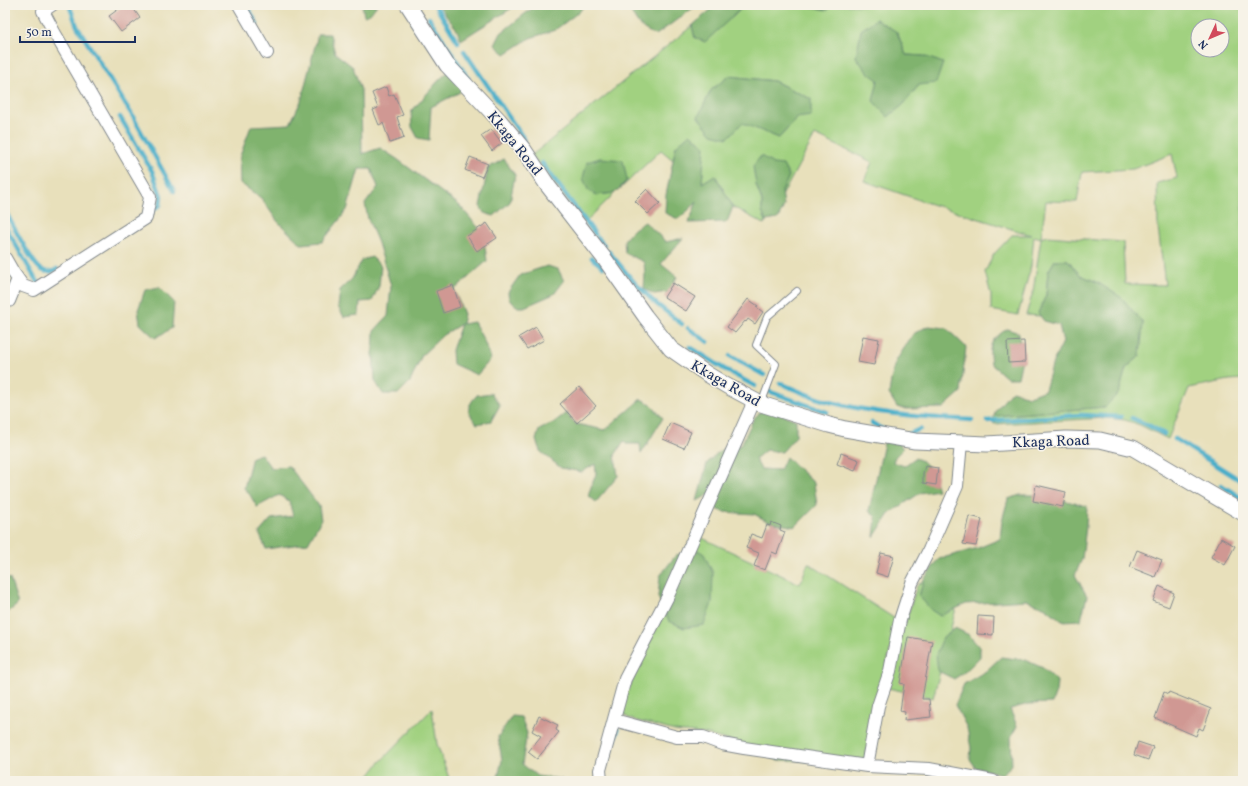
<svg xmlns="http://www.w3.org/2000/svg" width="1248" height="786" font-family="Vollkorn,serif">
<style>
.green{fill:#a1d180;stroke:#5e806f;fill-rule:evenodd}
.forest{fill:#80b36e;stroke:#4e7166}
.lines{fill:none;stroke-linecap:round;stroke-linejoin:round}
.stream{stroke:#4aaec9;stroke-width:4.5}
.building{fill:#d09893}
.service-casing{stroke:#82888c;stroke-width:8}
.minor-casing{stroke:#82888c;stroke-width:14}
.tertiary-casing{stroke:#82888c;stroke-width:17}
.service{stroke:#fff;stroke-width:6}
.minor{stroke:#fff;stroke-width:12}
.tertiary{stroke:#fff;stroke-width:15}
.labels{text-anchor:middle;stroke-width:3;stroke-linejoin:round;paint-order:stroke}
.street-label{font-size:15px;fill:#1b2f5e;stroke:#f7f3e8}
</style>
<rect width="100%" height="100%" fill="#f7f3e8"/>
<filter id="ink" filterUnits="userSpaceOnUse"><feTurbulence type="fractalNoise" baseFrequency=".025" numOctaves="2"/><feDisplacementMap in="SourceGraphic" scale="8" xChannelSelector="R" yChannelSelector="G"/><feConvolveMatrix kernelMatrix="1 2 1 2 8 2 1 2 1" color-interpolation-filters="sRGB"/></filter>
<filter id="wash" filterUnits="userSpaceOnUse"><feTurbulence type="fractalNoise" baseFrequency=".012" numOctaves="4" result="noise"/><feDisplacementMap in="SourceGraphic" scale="16" xChannelSelector="R" yChannelSelector="G"/><feGaussianBlur stdDeviation="0.9" result="paint"/><feColorMatrix in="noise" values="0 0 0 0 0 0 0 0 0 0 0 0 0 0 0 0 0 1.4 0 .05"/><feComposite in="paint" operator="in"/></filter>
<g filter="url(#wash)">
<rect width="100%" height="100%" fill="#e8e0bb"/>
<path class="green" d="M 745,5 L 810,5 L 812,7 L 828,10 L 830,5 L 1243,5 L 1243,379 L 1229,380 L 1189,388 L 1168,439 L 1140,425 L 1125,420 L 1107,418 L 994,424 L 994,416 L 1105,407 L 1119,392 L 1126,368 L 1140,356 L 1097,282 L 1080,275 L 1068,260 L 1055,260 L 1048,272 L 1046,295 L 1038,313 L 1041,316 L 1026,315 L 1033,292 L 1041,238 L 1034,236 L 1031,266 L 1018,315 L 991,310 L 991,295 L 985,272 L 994,254 L 1012,235 L 1031,235 L 928,203 L 864,181 L 872,162 L 815,135 L 782,196 L 782,191 L 789,176 L 761,156 L 756,185 L 762,201 L 762,212 L 766,221 L 764,224 L 733,207 L 715,175 L 702,183 L 703,172 L 676,146 L 673,160 L 661,150 L 620,189 L 627,180 L 595,195 L 615,193 L 584,223 L 532,155 L 692,26 L 695,38 L 732,18 ZM 1198,26 L 1222,26 L 1222,50 L 1198,50 ZM 897,32 L 906,55 L 924,56 L 919,85 L 903,105 L 874,101 L 878,80 ZM 729,76 L 774,81 L 811,99 L 797,118 L 779,138 L 742,122 ZM 1172,154 L 1177,178 L 1157,183 L 1158,227 L 1165,285 L 1125,284 L 1123,242 L 1047,236 L 1041,238 L 1046,201 L 1077,202 L 1082,172 L 1133,169 Z
M 700,537 L 800,584 L 808,563 L 897,620 L 864,763 L 777,760 L 742,744 L 704,734 L 675,731 L 630,719 L 623,714 L 622,706 L 639,664 Z
M 924,579 L 919,596 L 940,616 L 956,608 L 950,632 L 943,638 L 938,671 L 940,672 L 933,698 L 888,688 L 899,642 L 917,586 Z
M 432,709 L 437,744 L 450,781 L 365,781 L 380,762 Z"/>
<path class="forest" d="M 362,5 L 377,5 L 370,14 L 364,16 Z
M 439,5 L 514,5 L 512,8 L 461,40 L 456,28 L 447,17 Z
M 536,5 L 584,5 L 580,11 L 555,30 L 530,38 L 505,54 L 495,45 L 501,33 Z
M 627,5 L 695,5 L 693,8 L 656,35 C 648,32 639,27 635,19 C 632,15 631,9 627,5 Z
M 716,5 L 745,5 L 705,42 L 695,38 L 692,26 Z
M 810,5 L 830,5 L 828,10 L 812,7 Z
M 876,19 L 897,32 L 906,55 L 924,56 L 943,63 L 936,83 L 919,85 L 903,105 L 888,117 L 873,101 L 878,80 L 867,72 L 856,57 L 861,30 Z
M 318,34 L 330,34 L 335,53 L 353,67 L 361,90 L 362,154 L 380,148 L 397,159 L 459,205 L 483,233 L 487,261 L 454,290 L 464,314 L 462,324 L 474,322 L 484,341 L 491,359 L 477,375 L 453,364 L 452,350 L 461,324 L 443,335 L 422,355 L 410,382 L 398,394 L 383,394 L 375,381 L 373,353 L 374,331 L 388,316 L 391,286 L 378,243 L 368,219 L 365,204 L 378,187 L 371,169 L 359,169 L 347,210 L 322,242 L 301,244 L 278,222 L 261,198 L 240,183 L 239,159 L 251,126 L 290,124 L 301,101 Z
M 456,65 L 466,78 L 460,92 L 431,107 L 429,140 L 418,138 L 412,127 L 411,112 L 439,80 Z
M 729,76 L 774,81 L 811,99 L 811,116 L 797,118 L 779,138 L 742,123 L 728,138 L 712,134 L 698,117 L 711,90 Z
M 690,134 L 705,146 L 702,183 L 715,175 L 733,207 L 727,222 L 689,223 L 697,201 L 692,207 L 678,219 L 665,213 L 666,195 L 676,146 Z
M 761,156 L 773,164 L 783,165 L 789,176 L 782,191 L 784,206 L 778,219 L 766,221 L 762,212 L 762,201 L 756,185 L 753,166 Z
M 600,158 L 623,160 L 627,180 L 615,193 L 595,195 L 588,190 L 583,178 L 587,162 Z
M 504,159 L 515,175 L 510,202 L 494,216 L 484,213 L 480,206 L 488,168 Z
M 645,222 L 666,242 L 683,238 L 661,264 L 677,277 L 668,292 L 654,294 L 644,289 L 645,274 L 644,262 L 625,253 L 624,240 L 634,229 Z
M 372,257 L 381,266 L 379,286 L 372,301 L 360,302 L 359,315 L 344,317 L 338,307 L 340,290 L 352,279 L 362,260 Z
M 1055,260 L 1068,260 L 1080,275 L 1097,282 L 1122,298 L 1143,323 L 1140,356 L 1126,368 L 1119,393 L 1105,407 L 994,416 L 996,410 L 1012,391 L 1029,396 L 1045,390 L 1053,362 L 1063,342 L 1059,325 L 1044,321 L 1038,313 L 1046,295 L 1048,272 Z
M 547,266 L 558,269 L 564,281 L 554,294 L 524,307 L 518,307 L 509,300 L 508,292 L 520,275 Z
M 159,287 L 174,302 L 172,328 L 155,338 L 140,324 L 138,310 L 145,290 Z
M 928,326 L 946,328 L 966,347 L 961,392 L 943,408 L 905,409 L 897,407 L 889,394 L 891,380 L 896,361 L 913,334 Z
M 1007,329 L 1019,333 L 1022,359 L 1018,378 L 1007,378 L 991,364 C 988,344 991,340 1007,329 Z
M 491,393 L 500,405 L 491,421 L 477,424 C 467,411 465,409 477,395 Z
M 641,399 L 650,404 L 663,418 L 641,454 L 640,444 L 626,444 L 624,441 L 615,455 L 618,476 L 596,502 L 588,495 L 596,474 L 595,464 L 582,472 L 561,468 L 540,451 L 536,440 L 539,430 L 553,423 L 566,413 L 576,424 L 605,430 Z
M 765,408 L 796,420 L 796,436 L 782,452 L 766,450 L 755,459 L 761,469 L 780,470 L 786,457 L 814,483 L 817,505 L 795,527 L 769,522 L 754,514 L 723,512 L 716,509 L 710,494 L 697,501 L 707,463 L 721,450 L 741,445 L 754,418 Z
M 885,439 L 899,443 L 903,449 L 895,457 L 893,462 L 904,466 L 915,458 C 931,463 933,475 938,490 L 920,493 L 889,514 L 874,537 L 876,517 L 869,511 Z
M 261,454 L 271,468 L 289,466 L 319,506 L 321,520 L 308,543 L 266,549 L 259,533 L 271,519 L 293,516 L 289,501 L 279,495 L 257,507 L 250,495 L 244,488 L 252,457 Z
M 1020,495 L 1041,495 L 1087,506 L 1086,526 L 1082,559 L 1075,575 L 1087,596 L 1081,620 L 1062,621 L 1046,608 L 1026,600 L 966,604 L 940,616 L 931,610 L 919,596 L 924,579 L 939,559 L 978,548 L 1000,539 L 1002,521 L 1008,499 Z
M 698,550 L 704,554 L 713,573 L 712,603 L 704,625 L 684,628 L 669,621 L 658,597 L 660,576 L 676,555 Z
M 5,577 L 10,579 L 18,604 L 5,615 Z
M 955,628 L 969,635 L 980,648 L 980,657 L 966,671 L 954,679 L 938,671 L 936,654 L 943,638 Z
M 1001,657 L 1025,660 L 1043,668 L 1057,681 L 1056,692 L 1052,703 L 1029,704 L 1010,709 L 1017,726 L 1011,737 L 1012,765 L 1002,774 L 976,768 L 970,759 L 971,748 L 967,728 L 955,705 L 964,684 L 986,671 Z
M 512,716 L 521,717 L 527,733 L 522,764 L 537,776 L 562,779 L 562,781 L 497,781 L 502,760 L 498,737 Z"/>
<g class="lines">
<path class="stream" d="M 69,5 L 77,26 L 132,115 L 174,191
M 247,5 L 257,24
M 435,5 L 458,42
M 429,18 L 468,78
M 464,51 L 524,139
M 120,117 L 152,171 L 161,196 L 160,205 L 149,213
M 542,163 L 595,234
M 5,211 C 12,223 32,265 42,270 C 47,273 53,272 57,269
M 5,226 L 36,280 L 41,284
M 598,238 L 604,245
M 609,252 L 634,282 L 654,302 L 682,324
M 592,258 L 603,267
M 688,328 L 708,342
M 690,347 L 729,372 L 755,386
M 730,356 L 764,375
M 780,383 C 794,389 809,396 823,400 C 872,414 922,417 972,420
M 768,391 L 827,412
M 1132,418 L 1150,426 L 1164,434
M 987,421 L 1082,415 L 1121,417
M 872,423 L 884,430
M 907,435 L 920,429
M 1175,439 L 1243,482
M 1221,485 L 1243,499
M 614,741 L 618,730"/>
</g>
<g id="blocks">
<path class="building" d="M 124,5 L 131,5 L 140,18 L 121,32 L 109,16 Z
M 386,87 L 389,96 L 394,94 L 403,115 L 397,117 L 404,138 L 390,143 L 383,123 L 379,125 L 373,110 L 378,108 L 372,93 Z
M 491,129 L 502,143 L 492,151 L 481,136 Z
M 470,157 L 488,164 L 482,177 L 465,170 Z
M 647,189 L 660,203 L 648,214 L 635,201 Z
M 487,223 L 497,238 L 477,251 L 467,236 Z
M 673,283 L 695,297 L 686,311 L 664,297 Z
M 453,285 L 460,307 L 443,313 L 436,291 Z
M 748,299 L 758,306 L 756,307 L 763,312 L 755,324 L 748,319 L 746,322 L 745,321 L 735,333 L 727,327 Z
M 536,327 L 544,340 L 527,349 L 519,337 Z
M 863,336 L 879,339 L 874,365 L 858,362 Z
M 1024,341 L 1025,362 L 1008,363 L 1007,342 Z
M 579,387 L 596,406 L 577,423 L 560,404 Z
M 670,423 L 691,432 L 684,448 L 663,439 Z
M 841,453 L 859,460 L 855,471 L 837,464 Z
M 925,466 L 938,468 L 936,485 L 923,483 L 923,473 Z
M 1036,485 L 1066,492 L 1063,507 L 1033,501 Z
M 969,516 L 982,519 L 976,546 L 963,544 Z
M 771,522 L 781,526 L 780,530 L 785,532 L 777,554 L 772,552 L 765,570 L 754,566 L 759,553 L 746,548 L 751,534 L 762,538 L 767,525 L 770,526 Z
M 1221,538 L 1235,546 L 1225,565 L 1211,557 Z
M 1137,550 L 1162,560 L 1155,577 L 1130,567 Z
M 881,553 L 894,556 L 888,577 L 876,573 Z
M 1159,586 L 1174,593 L 1169,607 L 1153,601 Z
M 978,616 L 994,617 L 993,635 L 977,634 Z
M 908,637 L 932,641 L 922,699 L 929,699 L 931,717 L 904,720 L 905,712 L 900,711 L 904,684 L 900,683 Z
M 1164,692 L 1168,694 L 1169,692 L 1211,709 L 1203,730 L 1199,728 L 1196,736 L 1155,718 Z
M 539,716 L 558,725 L 556,730 L 559,732 L 537,759 L 528,752 L 541,736 L 532,731 Z
M 1138,742 L 1153,747 L 1148,760 L 1134,755 Z"/>
</g>
</g>
<g filter="url(#ink)">
<use href="#blocks" fill-opacity="0" stroke="#82888c" stroke-width="1"/>
<g class="lines">
<g class="service-casing">
<path id="service" d="M 761,404 L 776,364 L 756,345 L 767,317 L 797,291"/>
</g>
<g class="minor-casing">
<path id="minor" d="M 239,5 L 267,53
M 5,258 L 13,272 L 23,286 L 34,290 L 146,218 L 150,197 L 54,32 L 43,11 L 52,5
M 5,302 L 9,301 L 18,279
M 614,720 L 677,737 L 703,737 L 722,744 L 744,748 L 867,766 L 929,769 L 993,781
M 867,766 L 878,706 L 890,671 L 900,620 L 912,583 L 929,550 L 957,486 L 961,443
M 601,781 L 600,770 L 625,679 L 667,598 L 751,408 L 752,399"/>
</g>
<g class="tertiary-casing">
<path id="tertiary" d="M 408,5 L 447,65 L 499,120 L 524,150 L 548,186 L 604,258 L 645,316 L 671,349 L 707,374 L 727,386 L 761,404 L 829,425 L 845,429 L 915,441 L 987,444 L 1066,439 L 1100,440 L 1133,448 L 1243,513"/>
</g>
<use href="#service" class="service"/>
<use href="#minor" class="minor"/>
<use href="#tertiary" class="tertiary"/>
</g>
</g>
<g class="labels">
<g class="street-label">
<text transform="translate(515 143) rotate(51)" y="5">Kkaga Road</text>
<text transform="translate(726 383) rotate(30)" y="5">Kkaga Road</text>
<text transform="translate(1051 441) rotate(-2)" y="5">Kkaga Road</text>
</g>
</g>
<rect width="1248" height="786" fill="none" stroke="#f7f3e8" stroke-width="20"/>
<g transform="translate(1210 38) rotate(226)"><circle r="19" fill="#f7f3e8" stroke="#9fa5b1"/>
<path d="M0-3L7 15L0 10L-7 15Z" fill="#d1495b"/>
<text y="-6" font-size="11" font-weight="bold" text-anchor="middle" fill="#1b2f5e">N</text>
</g>
<path d="M20 36v6h115v-6" fill="none" stroke="#1b2f5e" stroke-width="2"/>
<text x="26" y="36" font-size="12" fill="#1b2f5e" stroke="#f7f3e8" stroke-width="3" paint-order="stroke">50 m</text>
</svg>
